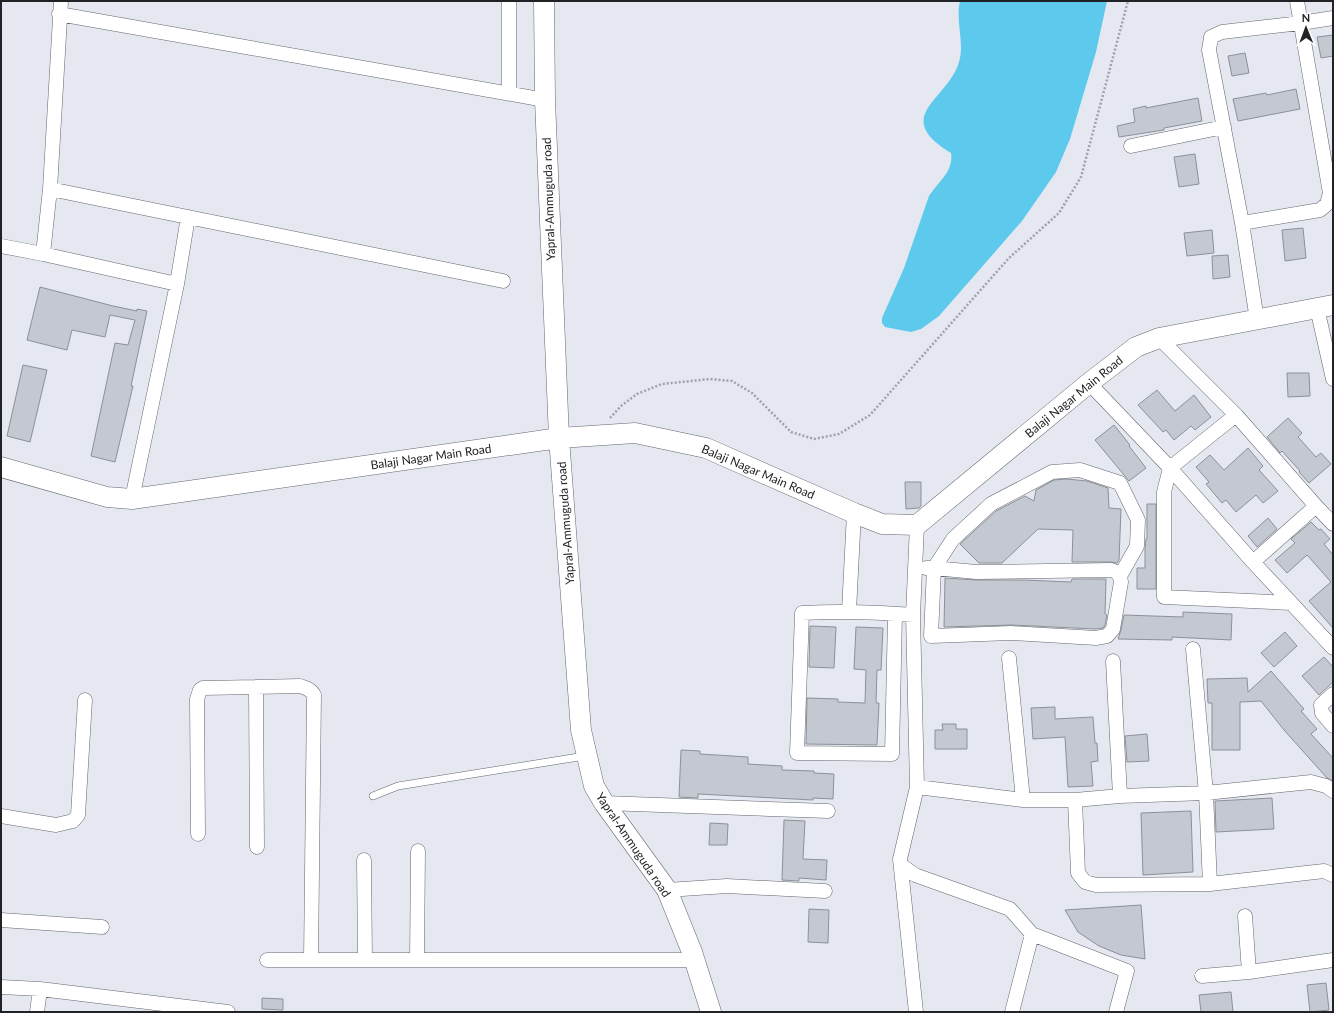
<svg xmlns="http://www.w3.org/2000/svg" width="1334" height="1013" font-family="Lato,sans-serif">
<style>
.water{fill:#5dc9ed}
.building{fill:#c4c8d0;stroke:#8c9098}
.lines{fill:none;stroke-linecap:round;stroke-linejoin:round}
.lane-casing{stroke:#63666e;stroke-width:8}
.street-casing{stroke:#63666e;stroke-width:15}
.secondary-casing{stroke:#63666e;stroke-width:21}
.path{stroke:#9fa1a8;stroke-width:2.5;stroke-dasharray:2 2;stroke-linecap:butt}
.lane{stroke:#fff;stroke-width:7}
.street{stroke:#fff;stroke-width:14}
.secondary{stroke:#fff;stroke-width:20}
.labels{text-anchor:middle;stroke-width:3.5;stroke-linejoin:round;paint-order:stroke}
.street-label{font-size:12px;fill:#212225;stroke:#fff}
</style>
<rect width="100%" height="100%" fill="#e5e8f1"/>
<path class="water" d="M 960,1 L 1107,1 L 1096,52 L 1070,139 L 1056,172 L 1022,221 L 939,316 L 921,329 L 911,332 L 885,327 L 882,323 L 882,318 L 904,268 L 929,196 C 938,182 954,171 951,153 C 890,116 948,100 959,62 C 965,43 955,21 960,1 Z"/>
<path class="building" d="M 1333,35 L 1333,56 L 1321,58 L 1317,37 Z
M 1245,53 L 1249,73 L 1232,76 L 1228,56 Z
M 1296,89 L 1300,109 L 1238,121 L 1233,99 L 1266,93 L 1267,95 Z
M 1198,98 L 1202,121 L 1164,128 L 1164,130 L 1119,137 L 1117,126 L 1135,122 L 1133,109 L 1146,106 L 1146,108 Z
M 1195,154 L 1199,184 L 1179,187 L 1174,157 Z
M 1303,228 L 1306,258 L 1285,261 L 1282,230 Z
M 1212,230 L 1214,253 L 1187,256 L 1184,233 Z
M 1228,255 L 1230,277 L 1213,279 L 1212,256 Z
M 40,287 L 113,306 L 137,311 L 137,309 L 147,311 L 131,386 L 133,386 L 115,462 L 91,456 L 115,343 L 128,345 L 135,320 L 110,315 L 105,337 L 72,330 L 67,350 L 27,340 Z
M 23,365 L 47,370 L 30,442 L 7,436 Z
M 1287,373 L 1309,373 L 1310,396 L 1288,397 Z
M 1157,390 L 1175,411 L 1194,395 L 1211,417 L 1195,430 L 1191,426 L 1174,440 L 1166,430 L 1163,432 L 1138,405 Z
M 1288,418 L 1302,433 L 1298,437 L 1316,457 L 1321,453 L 1331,464 L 1309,483 L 1299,472 L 1300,471 L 1282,451 L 1280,453 L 1267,437 Z
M 1114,425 L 1130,445 L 1129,446 L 1146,468 L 1129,481 L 1095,440 Z
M 1248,448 L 1263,466 L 1259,470 L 1278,491 L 1263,503 L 1256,495 L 1236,512 L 1226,500 L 1222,503 L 1206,484 L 1209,482 L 1196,467 L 1210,455 L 1224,470 Z
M 1067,479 L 1087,481 L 1108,488 L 1109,508 L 1121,509 L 1119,560 L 1117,563 L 1111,562 L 1072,562 L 1073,530 L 1038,529 L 1002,563 L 979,563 L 960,544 L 996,511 L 1025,496 L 1034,501 L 1036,490 L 1054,480 Z
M 905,482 L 921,482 L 921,506 L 919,508 L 906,509 Z
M 1147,504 L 1156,504 L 1156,589 L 1137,589 L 1137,568 L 1145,568 L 1145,549 L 1146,539 L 1147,539 Z
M 1268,518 L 1277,529 L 1257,547 L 1248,536 Z
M 1311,522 L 1319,530 L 1321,529 L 1330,539 L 1324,544 L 1333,555 L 1333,628 L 1309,601 L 1331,582 L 1307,555 L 1287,573 L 1275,560 L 1295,543 L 1291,539 Z
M 945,578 L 976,580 L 1024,580 L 1071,582 L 1072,579 L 1106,579 L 1105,614 L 1107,615 L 1105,625 L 1103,628 L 1095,629 L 1012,625 L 944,627 Z
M 1183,612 L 1232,614 L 1231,640 L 1172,637 L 1172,640 L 1118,639 L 1121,630 L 1124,615 L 1183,617 Z
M 810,626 L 836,627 L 834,668 L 809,667 Z
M 856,627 L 883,628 L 881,670 L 877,670 L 876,703 L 879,703 L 877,745 L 806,744 L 807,698 L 838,699 L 838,702 L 865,703 L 866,670 L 854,669 Z
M 1285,632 L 1297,646 L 1274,667 L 1261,653 Z
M 1324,657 L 1333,667 L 1333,682 L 1319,695 L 1302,676 Z
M 1271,671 L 1304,709 L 1301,711 L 1317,729 L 1311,734 L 1333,758 L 1333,781 L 1327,778 L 1284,730 L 1261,701 L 1240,702 L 1240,750 L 1212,750 L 1212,703 L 1208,703 L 1207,679 L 1247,678 L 1248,692 Z
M 1055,707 L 1055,719 L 1093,717 L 1095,743 L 1097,743 L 1098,761 L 1091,762 L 1093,786 L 1068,787 L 1065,737 L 1033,739 L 1031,708 Z
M 942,724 L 956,724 L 956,729 L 967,729 L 967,749 L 935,749 L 935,730 L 943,730 Z
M 1147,734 L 1149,761 L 1127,762 L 1125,736 Z
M 681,750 L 700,751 L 700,754 L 748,757 L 748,764 L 782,766 L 782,770 L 814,771 L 814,773 L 834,774 L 833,799 L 813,798 L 813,800 L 698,794 L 698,798 L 679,797 Z
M 1272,798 L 1274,829 L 1216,832 L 1215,801 Z
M 1191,811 L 1193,872 L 1143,875 L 1141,813 Z
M 784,820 L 805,821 L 803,859 L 827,860 L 826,880 L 799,878 L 799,881 L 782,880 Z
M 710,823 L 728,824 L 727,845 L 709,845 Z
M 1141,905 L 1145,959 L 1121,955 L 1099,946 L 1078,932 L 1065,910 Z
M 809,909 L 829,910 L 828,943 L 808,942 Z
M 1326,983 L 1329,1010 L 1310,1012 L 1307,985 Z
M 1231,992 L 1233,1012 L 1201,1012 L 1199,995 Z
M 262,998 L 283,999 L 283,1010 L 262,1009 Z"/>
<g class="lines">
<g class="lane-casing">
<path id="lane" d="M 373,796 L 398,786 L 585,756"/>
</g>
<g class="street-casing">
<path id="street" d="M 59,14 L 545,100
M 509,92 L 509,1
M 1131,146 L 1224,127
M 50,189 L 503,281
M 1242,223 L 1320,210 L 1327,204 L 1330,193 L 1297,1
M 1,246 L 43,254 L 177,284
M 43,254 L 50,189 L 61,1
M 1317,308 L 1333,379
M 1257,320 L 1242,223 L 1209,50 L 1211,37 L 1222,32 L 1301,23 L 1333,18
M 1159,338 L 1236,415 L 1316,506 L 1333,524
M 1089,383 L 1170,468 L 1253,562 L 1333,648
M 1236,415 L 1170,468 L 1164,492 L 1164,597 L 1291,603
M 132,499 L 177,284 L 188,217
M 1253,562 L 1316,506
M 926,568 L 934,568 L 953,539 L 991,504 L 1052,472 L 1080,470 L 1120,483 L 1138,520 L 1137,546 L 1120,576
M 934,568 L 976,572 L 1111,570 C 1118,572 1120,575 1121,582 L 1113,629 L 1107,636 L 1096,638 L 1011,633 L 931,636 Z
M 849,611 L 854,513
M 895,614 L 892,754 L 797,753 L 802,613 C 840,611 876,612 913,615
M 1193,649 L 1206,793 L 1210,884
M 1009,658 L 1023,800
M 1113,661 L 1120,796 L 1206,793 L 1311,782 L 1326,786 L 1333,791
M 256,687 L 257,847
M 1333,694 L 1321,705 L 1322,713 L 1333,726
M 917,787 L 1023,800 L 1075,800 L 1078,873 L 1085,882 L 1096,885 L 1210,884 L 1324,871 L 1333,875
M 1075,800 L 1120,796
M 604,803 L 828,811
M 1,816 L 56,825 L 73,821 L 78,815 L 85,700
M 198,834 L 197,699 L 200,690 L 203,688 L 300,686 C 306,688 311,689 314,695 L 311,960
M 364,860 L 365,960
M 901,865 L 915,875 L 1010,909 L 1032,934 L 1127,971 L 1116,1012
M 667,890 L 727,886 L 825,891
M 1245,916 L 1249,972
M 1,920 L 102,927
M 267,960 L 694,960
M 417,960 L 418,851
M 1202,976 L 1249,972 L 1333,960
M 1,987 L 40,989 L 228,1012
M 37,1012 L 40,989
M 916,1012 L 900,859 L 917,787 L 913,615 L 917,525
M 1012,1012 L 1032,934"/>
</g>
<g class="secondary-casing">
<path id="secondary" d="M 544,1 L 545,100 L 559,438 L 581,730 L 594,786 L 604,803 L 667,890 L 692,952 L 711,1012
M 1,467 L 107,497 L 132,499 L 559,438 L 635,433 L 706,448 L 854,513 L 882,524 L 917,525 L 1089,383 L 1136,347 L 1159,338 L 1333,305"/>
</g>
<path class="path" d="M 610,418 L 621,406 L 637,394 L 662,384 L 710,379 L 732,381 L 752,393 L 791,432 L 814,439 L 839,434 L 870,415 L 1009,258 L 1059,213 L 1081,177 L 1128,1"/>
<use href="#lane" class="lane"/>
<use href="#street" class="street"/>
<use href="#secondary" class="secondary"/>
</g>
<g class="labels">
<g class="street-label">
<text transform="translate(549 199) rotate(-92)" y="4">Yapral-Ammuguda road</text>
<text transform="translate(1074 397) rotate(-39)" y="4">Balaji Nagar Main Road</text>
<text transform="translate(431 457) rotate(-8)" y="4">Balaji Nagar Main Road</text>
<text transform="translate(758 472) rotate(23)" y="4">Balaji Nagar Main Road</text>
<text transform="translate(566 523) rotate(-94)" y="4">Yapral-Ammuguda road</text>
<text transform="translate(633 845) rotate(56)" y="4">Yapral-Ammuguda road</text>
</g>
</g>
<rect width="1334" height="1013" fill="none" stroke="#212225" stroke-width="4"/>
<g transform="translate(1306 28) rotate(359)" stroke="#ffffff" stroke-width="3" paint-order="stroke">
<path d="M0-3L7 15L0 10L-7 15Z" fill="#212225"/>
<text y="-6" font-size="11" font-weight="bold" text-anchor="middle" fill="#212225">N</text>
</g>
</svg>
